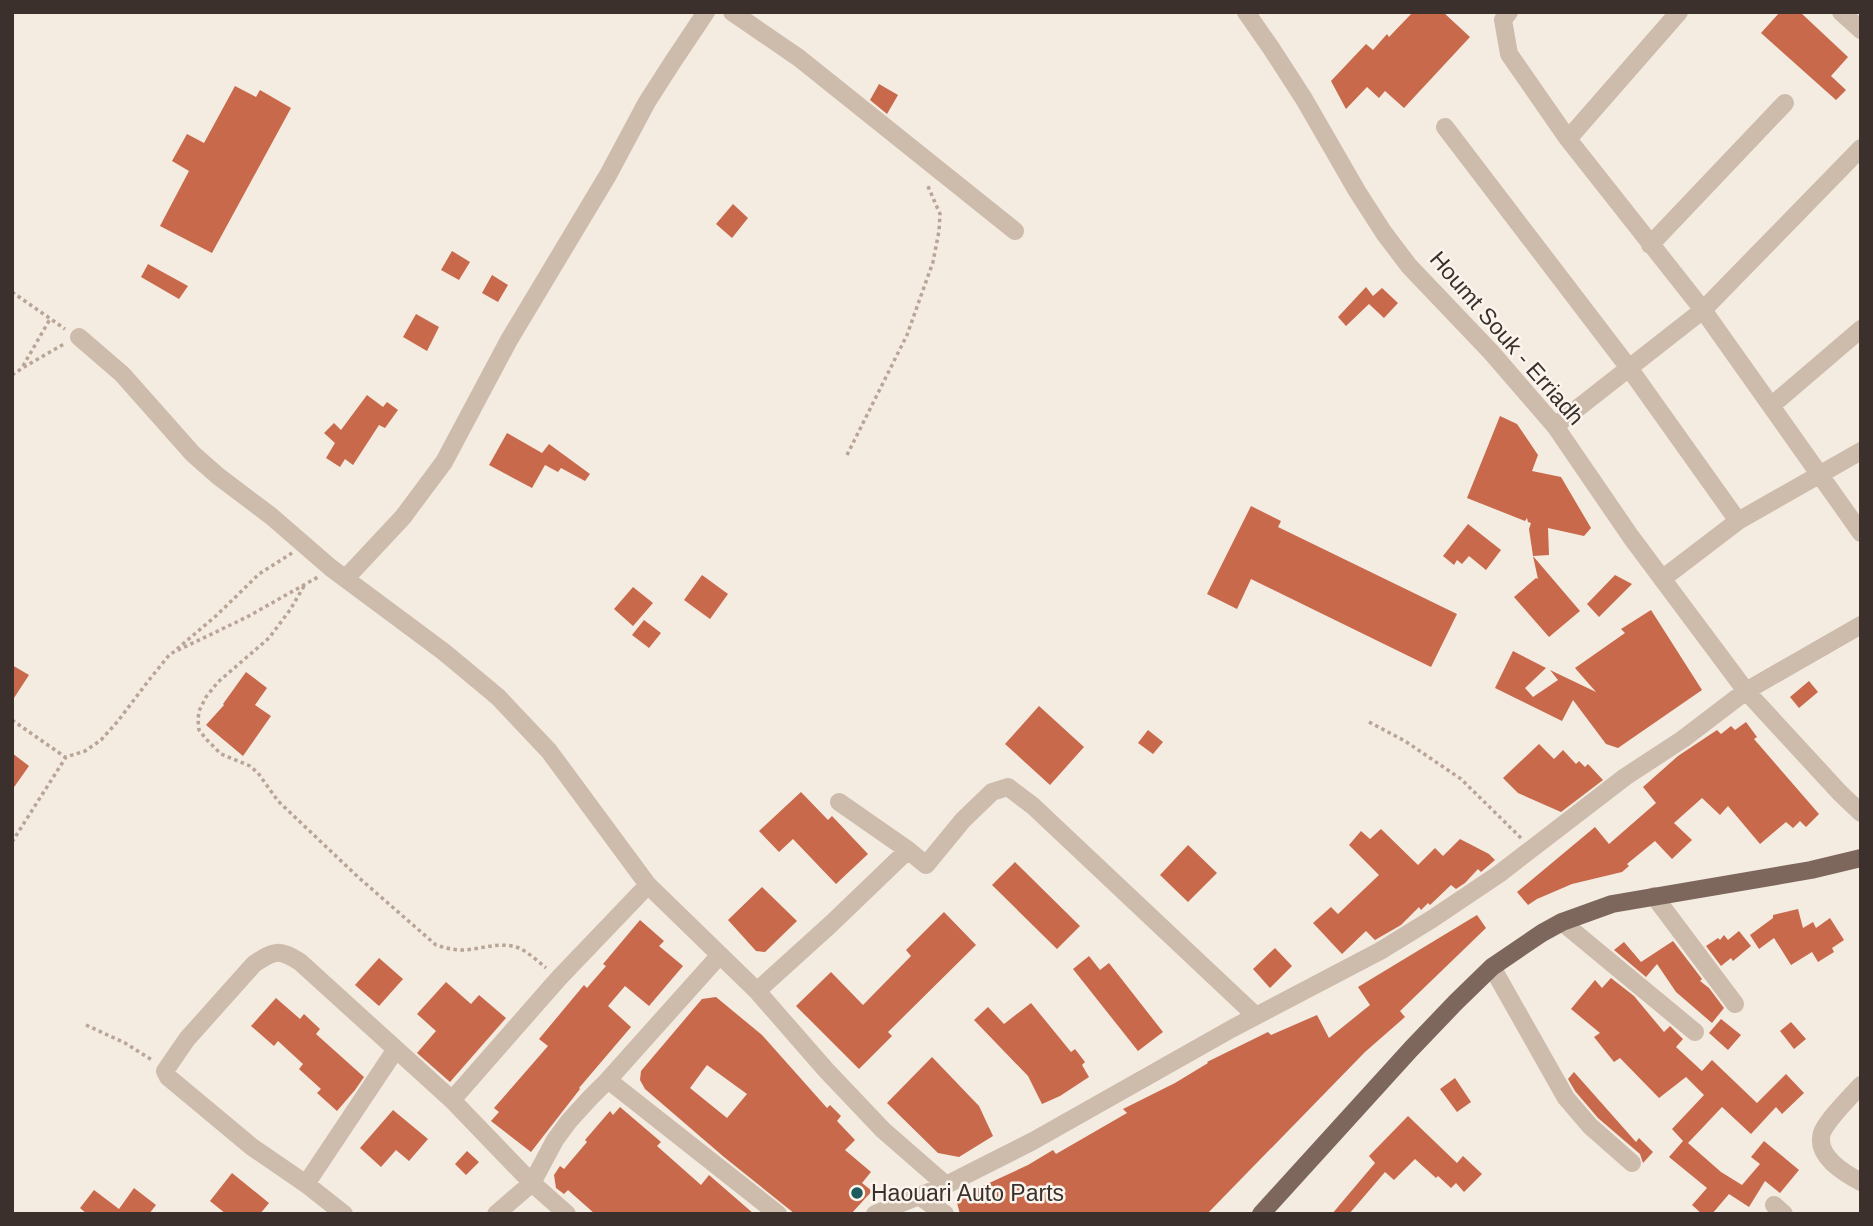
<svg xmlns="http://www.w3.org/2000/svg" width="1873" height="1226" font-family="Arial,sans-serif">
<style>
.building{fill:#c8694b;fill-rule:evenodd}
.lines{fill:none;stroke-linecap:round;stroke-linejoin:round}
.path{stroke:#b9a596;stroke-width:3.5;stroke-dasharray:3.5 3.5;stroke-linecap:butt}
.minor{stroke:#cdbbac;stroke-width:18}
.major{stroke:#7d675c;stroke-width:18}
.poi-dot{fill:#1f5a5e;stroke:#fbf5ee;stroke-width:2.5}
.labels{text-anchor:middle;stroke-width:5;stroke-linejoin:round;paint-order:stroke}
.street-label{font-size:23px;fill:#3b302b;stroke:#fbf5ee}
.poi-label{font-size:23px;fill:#3b302b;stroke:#fbf5ee;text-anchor:start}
</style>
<rect width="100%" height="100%" fill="#f4ebe1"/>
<path class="building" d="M 1413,12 L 1443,12 L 1470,37 L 1404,108 L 1385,91 L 1379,98 L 1367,87 L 1346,109 L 1331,81 L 1366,44 L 1373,50 L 1387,34 L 1389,37 Z
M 1780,12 L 1800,12 L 1848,57 L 1831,76 L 1846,90 L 1836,100 L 1761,33 Z
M 879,84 L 898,95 L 887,114 L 870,100 Z
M 235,86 L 256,97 L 260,90 L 291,108 L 212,253 L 160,226 L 189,171 L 172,161 L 187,134 L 204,143 Z
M 733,204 L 748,218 L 732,238 L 716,224 Z
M 452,251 L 470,262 L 459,280 L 441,270 Z
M 148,264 L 188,286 L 179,299 L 141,277 Z
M 492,275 L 508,285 L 498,302 L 482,293 Z
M 1366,287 L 1373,296 L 1382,288 L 1398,303 L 1384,318 L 1369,304 L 1346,326 L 1338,317 Z
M 416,314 L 439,327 L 427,351 L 403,337 Z
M 367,395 L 383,407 L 387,402 L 398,410 L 385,428 L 379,425 L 353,465 L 345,459 L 340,467 L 326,458 L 335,443 L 324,433 L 334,423 L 341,430 Z
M 1500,416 L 1517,424 L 1538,455 L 1532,471 L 1561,477 L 1591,528 L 1584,536 L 1548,528 L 1549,555 L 1533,556 L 1529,529 L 1531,523 L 1528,522 L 1527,518 L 1525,521 L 1467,498 Z
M 507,433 L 542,453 L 549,444 L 590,474 L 585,481 L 561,468 L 558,472 L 545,465 L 532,488 L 489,465 Z
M 1251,506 L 1281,521 L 1278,527 L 1457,614 L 1431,667 L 1251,579 L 1237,609 L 1207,594 Z
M 1468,524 L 1501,550 L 1486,570 L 1469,556 L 1462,564 L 1457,560 L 1454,565 L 1443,556 Z
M 1533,556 L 1580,611 L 1549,637 L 1514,597 L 1536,578 L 1538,579 Z
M 702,575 L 728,594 L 710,619 L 684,600 Z
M 1615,575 L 1632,584 L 1599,617 L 1587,604 Z
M 633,587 L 653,603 L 633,626 L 614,609 Z
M 1651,610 L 1702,690 L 1618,748 L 1606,744 L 1573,700 L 1562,721 L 1495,688 L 1513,651 L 1546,668 L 1525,688 L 1533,697 L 1558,680 L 1550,670 L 1596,692 L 1575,668 L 1625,633 L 1621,629 Z
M 644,620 L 661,633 L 649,648 L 632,635 Z
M 12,665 L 29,675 L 12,701 Z
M 246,672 L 267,688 L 255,705 L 271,716 L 243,756 L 206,725 L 224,705 L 223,704 Z
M 1809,681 L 1818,692 L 1799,708 L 1790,697 Z
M 1039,706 L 1084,747 L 1050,785 L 1005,744 Z
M 1746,722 L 1757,737 L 1754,739 L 1819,814 L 1806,827 L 1800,821 L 1793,828 L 1786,822 L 1760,844 L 1728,806 L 1720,815 L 1702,798 L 1674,823 L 1692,840 L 1672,859 L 1655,841 L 1627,864 L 1629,866 L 1622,872 L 1572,884 L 1537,899 L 1528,905 L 1517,892 L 1595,827 L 1609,844 L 1656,803 L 1643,787 L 1678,756 L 1717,730 L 1721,734 L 1731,726 L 1735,730 Z
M 1148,730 L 1163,742 L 1153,754 L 1138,743 Z
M 1539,744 L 1554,759 L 1563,750 L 1576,764 L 1579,761 L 1585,767 L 1588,764 L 1603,780 L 1561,812 L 1518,793 L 1503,778 Z
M 12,753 L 29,766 L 12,790 Z
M 801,792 L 828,820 L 832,816 L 868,854 L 836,884 L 793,839 L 779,852 L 759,831 Z
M 1381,829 L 1418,865 L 1435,848 L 1443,856 L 1460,839 L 1489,854 L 1495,860 L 1481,872 L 1478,869 L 1465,883 L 1456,889 L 1451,885 L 1430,905 L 1428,903 L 1421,910 L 1419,907 L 1401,925 L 1375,940 L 1366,931 L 1342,954 L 1313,923 L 1331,907 L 1338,914 L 1379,875 L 1349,845 L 1361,831 L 1370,839 Z
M 1188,845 L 1217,873 L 1188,902 L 1160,875 Z
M 1015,862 L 1080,926 L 1057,949 L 992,885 Z
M 762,887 L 797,921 L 765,952 L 756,951 L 728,920 Z
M 1798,909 L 1803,928 L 1813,922 L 1816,928 L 1830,918 L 1844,940 L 1832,948 L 1834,952 L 1818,962 L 1812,952 L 1791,965 L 1774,938 L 1759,949 L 1750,935 L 1773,918 L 1773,915 Z
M 944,912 L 976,945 L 888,1032 L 892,1036 L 859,1069 L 796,1006 L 831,972 L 863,1005 L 911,956 L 906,950 Z
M 1477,915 L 1486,928 L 1400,1011 L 1405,1017 L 1365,1052 L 1207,1214 L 960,1214 L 957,1203 L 961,1196 L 1028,1165 L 1053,1150 L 1056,1154 L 1127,1113 L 1123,1109 L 1175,1083 L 1208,1063 L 1207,1062 L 1268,1032 L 1271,1035 L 1317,1015 L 1329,1038 L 1370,1005 L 1358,987 Z
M 640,920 L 664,941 L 659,946 L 683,966 L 649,1006 L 625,986 L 608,1006 L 631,1027 L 579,1088 L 580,1089 L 531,1152 L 491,1121 L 499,1112 L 494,1108 L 548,1046 L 539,1039 L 584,985 L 587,988 L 606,966 L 603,964 Z
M 1739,931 L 1751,946 L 1733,961 L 1731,958 L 1721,966 L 1706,946 L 1718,938 L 1720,940 L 1724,935 L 1728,940 Z
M 1673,941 L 1702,979 L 1700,981 L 1709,988 L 1724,1008 L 1712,1023 L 1676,992 L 1657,964 L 1646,977 L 1614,950 L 1624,942 L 1641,962 Z
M 1275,948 L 1292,966 L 1270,988 L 1253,969 Z
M 1089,956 L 1100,970 L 1109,963 L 1163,1032 L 1138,1051 L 1073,969 Z
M 379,958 L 403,979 L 379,1006 L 355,985 Z
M 1611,978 L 1634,996 L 1664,1032 L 1670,1026 L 1683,1039 L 1676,1047 L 1702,1071 L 1712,1060 L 1757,1103 L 1786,1074 L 1804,1093 L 1782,1114 L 1776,1107 L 1751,1134 L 1722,1107 L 1688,1143 L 1721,1172 L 1742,1185 L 1760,1164 L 1751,1157 L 1764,1141 L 1799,1170 L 1780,1193 L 1765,1181 L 1749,1207 L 1729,1194 L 1712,1214 L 1702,1214 L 1692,1205 L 1707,1188 L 1669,1157 L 1683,1141 L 1672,1129 L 1704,1095 L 1686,1077 L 1659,1098 L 1620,1058 L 1614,1062 L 1594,1037 L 1600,1033 L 1571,1009 L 1595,980 L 1602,988 Z
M 446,982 L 471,1004 L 479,995 L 506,1018 L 450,1082 L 417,1053 L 436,1031 L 417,1014 Z
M 716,997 L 762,1035 L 827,1108 L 830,1105 L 841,1116 L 837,1121 L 855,1140 L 845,1150 L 871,1172 L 862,1183 L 872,1191 L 851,1214 L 795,1214 L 724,1157 L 645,1089 L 640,1080 L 641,1071 L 702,999 ZM 707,1065 L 747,1094 L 727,1118 L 690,1088 Z
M 276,998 L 300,1019 L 304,1014 L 320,1029 L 316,1034 L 364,1077 L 355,1090 L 337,1111 L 317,1093 L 321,1089 L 299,1069 L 303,1064 L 278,1041 L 274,1046 L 251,1026 Z
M 1031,1003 L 1071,1052 L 1075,1049 L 1085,1062 L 1082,1065 L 1089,1077 L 1060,1096 L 1042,1104 L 1028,1076 L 974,1020 L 988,1007 L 1004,1024 Z
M 1721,1019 L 1741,1035 L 1728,1050 L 1709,1033 Z
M 1791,1022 L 1806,1039 L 1794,1049 L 1780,1031 Z
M 932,1057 L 979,1106 L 993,1136 L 959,1157 L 938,1153 L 887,1103 Z
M 1574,1072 L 1636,1142 L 1639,1138 L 1653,1152 L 1643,1163 L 1640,1154 L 1598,1118 L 1575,1091 L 1568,1079 Z
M 1455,1078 L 1471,1102 L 1457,1112 L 1440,1089 Z
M 620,1107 L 661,1142 L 657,1146 L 701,1185 L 709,1175 L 754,1214 L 595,1214 L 568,1190 L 564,1194 L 556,1188 L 554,1175 L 560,1166 L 564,1169 L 587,1142 L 585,1140 L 610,1111 L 613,1115 Z
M 393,1110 L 428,1139 L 409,1161 L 396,1150 L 381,1167 L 360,1148 Z
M 1408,1116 L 1457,1163 L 1463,1156 L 1482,1174 L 1464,1192 L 1456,1183 L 1451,1188 L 1438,1176 L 1436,1178 L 1415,1159 L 1394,1180 L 1385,1172 L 1349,1214 L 1332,1214 L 1375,1163 L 1369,1156 Z
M 467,1151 L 479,1162 L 466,1175 L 455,1164 Z
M 232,1173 L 269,1203 L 260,1214 L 226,1214 L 210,1201 Z
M 134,1188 L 156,1205 L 149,1214 L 87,1214 L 80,1208 L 94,1190 L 119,1209 Z"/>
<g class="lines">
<path class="path" d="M 12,292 L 65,329
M 23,366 L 50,319
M 12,375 L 24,367 L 64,344
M 847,455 L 907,335 L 933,262 L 939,231 L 940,214 L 927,184
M 304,586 L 290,610 L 269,638 L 218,682 L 206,697 L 199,711 L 198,720 L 199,730 L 207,740 L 221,754 L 250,766 L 258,773 L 278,801 L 358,877 L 436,945 C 445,948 454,950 464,950 C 482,949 500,941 519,948 C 529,953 538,961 546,968
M 177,649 L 217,615 L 259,574 L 292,553
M 12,720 L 65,757
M 1369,722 L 1405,741 L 1461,779 L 1521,838
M 12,842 L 66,757 L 85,751 L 101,740 L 118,721 L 149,680 L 170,654 L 247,617 L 318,577
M 86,1025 L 125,1043 L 152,1060"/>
<path class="minor" d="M 732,12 L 799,58 L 1015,231
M 1246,12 L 1271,48 L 1304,99 L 1357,191 L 1384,233 L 1409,266 L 1491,352 L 1555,426 L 1631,537 L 1746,691 L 1840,793 L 1861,813
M 1509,12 L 1503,20 L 1509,54 L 1568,139 L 1703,310 L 1861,533
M 1841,12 L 1861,30
M 1445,127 L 1629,368 L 1738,521 L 1662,579
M 1568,139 L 1679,12
M 1650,245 L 1785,103
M 79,337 L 122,374 L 193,454 L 218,476 L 271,516 L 331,568 L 444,652 L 498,697 L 549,751 L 648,885
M 1771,406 L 1861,329
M 1555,426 L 1703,310 L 1861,148
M 1738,521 L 1861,451
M 346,578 L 403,517 L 444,462 L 509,340 L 608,175 L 647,102 L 672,63 L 706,12
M 839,802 L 908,850
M 1654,896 L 1735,1004
M 1562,922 L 1695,1032
M 1492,967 L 1566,1098 L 1590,1126 L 1632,1163
M 757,991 L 831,924 L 908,850 L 926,865 L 963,820 L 992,792 L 1008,787 L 1033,806 L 1256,1016
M 608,1080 L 778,1214
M 1861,1085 C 1851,1096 1826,1121 1822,1133 C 1815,1156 1844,1173 1861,1182
M 306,1184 L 396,1049
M 919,1196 L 945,1214
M 1774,1205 L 1784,1214
M 344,1214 L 306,1184 L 252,1147 L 168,1077 L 165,1071 L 187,1039 L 254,964 C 275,950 279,949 300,962 L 452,1100
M 496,1214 L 532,1183 L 555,1140 L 569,1121 L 590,1098 L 608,1080 L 719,956
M 567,1214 L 532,1183 L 452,1100 L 559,978 L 648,885 L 757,991 L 826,1070 L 883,1130 L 946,1185
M 875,1214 L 946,1185 L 1033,1141 L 1233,1028 L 1380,951 L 1432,919 L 1499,874 L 1625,777 L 1683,739 L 1746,691 L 1861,625"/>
<path class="major" d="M 1261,1214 L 1411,1049 L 1456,1002 L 1492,967 L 1542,933 L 1562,922 L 1612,904 L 1811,870 L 1861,858"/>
</g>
<circle class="poi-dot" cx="857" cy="1193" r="7"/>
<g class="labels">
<g class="street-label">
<text transform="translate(1507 338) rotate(49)" y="8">Houmt Souk - Erriadh</text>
</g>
<g class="poi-label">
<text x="871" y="1201">Haouari Auto Parts</text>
</g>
</g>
<rect width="1873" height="1226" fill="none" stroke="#3b302b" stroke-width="28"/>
</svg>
